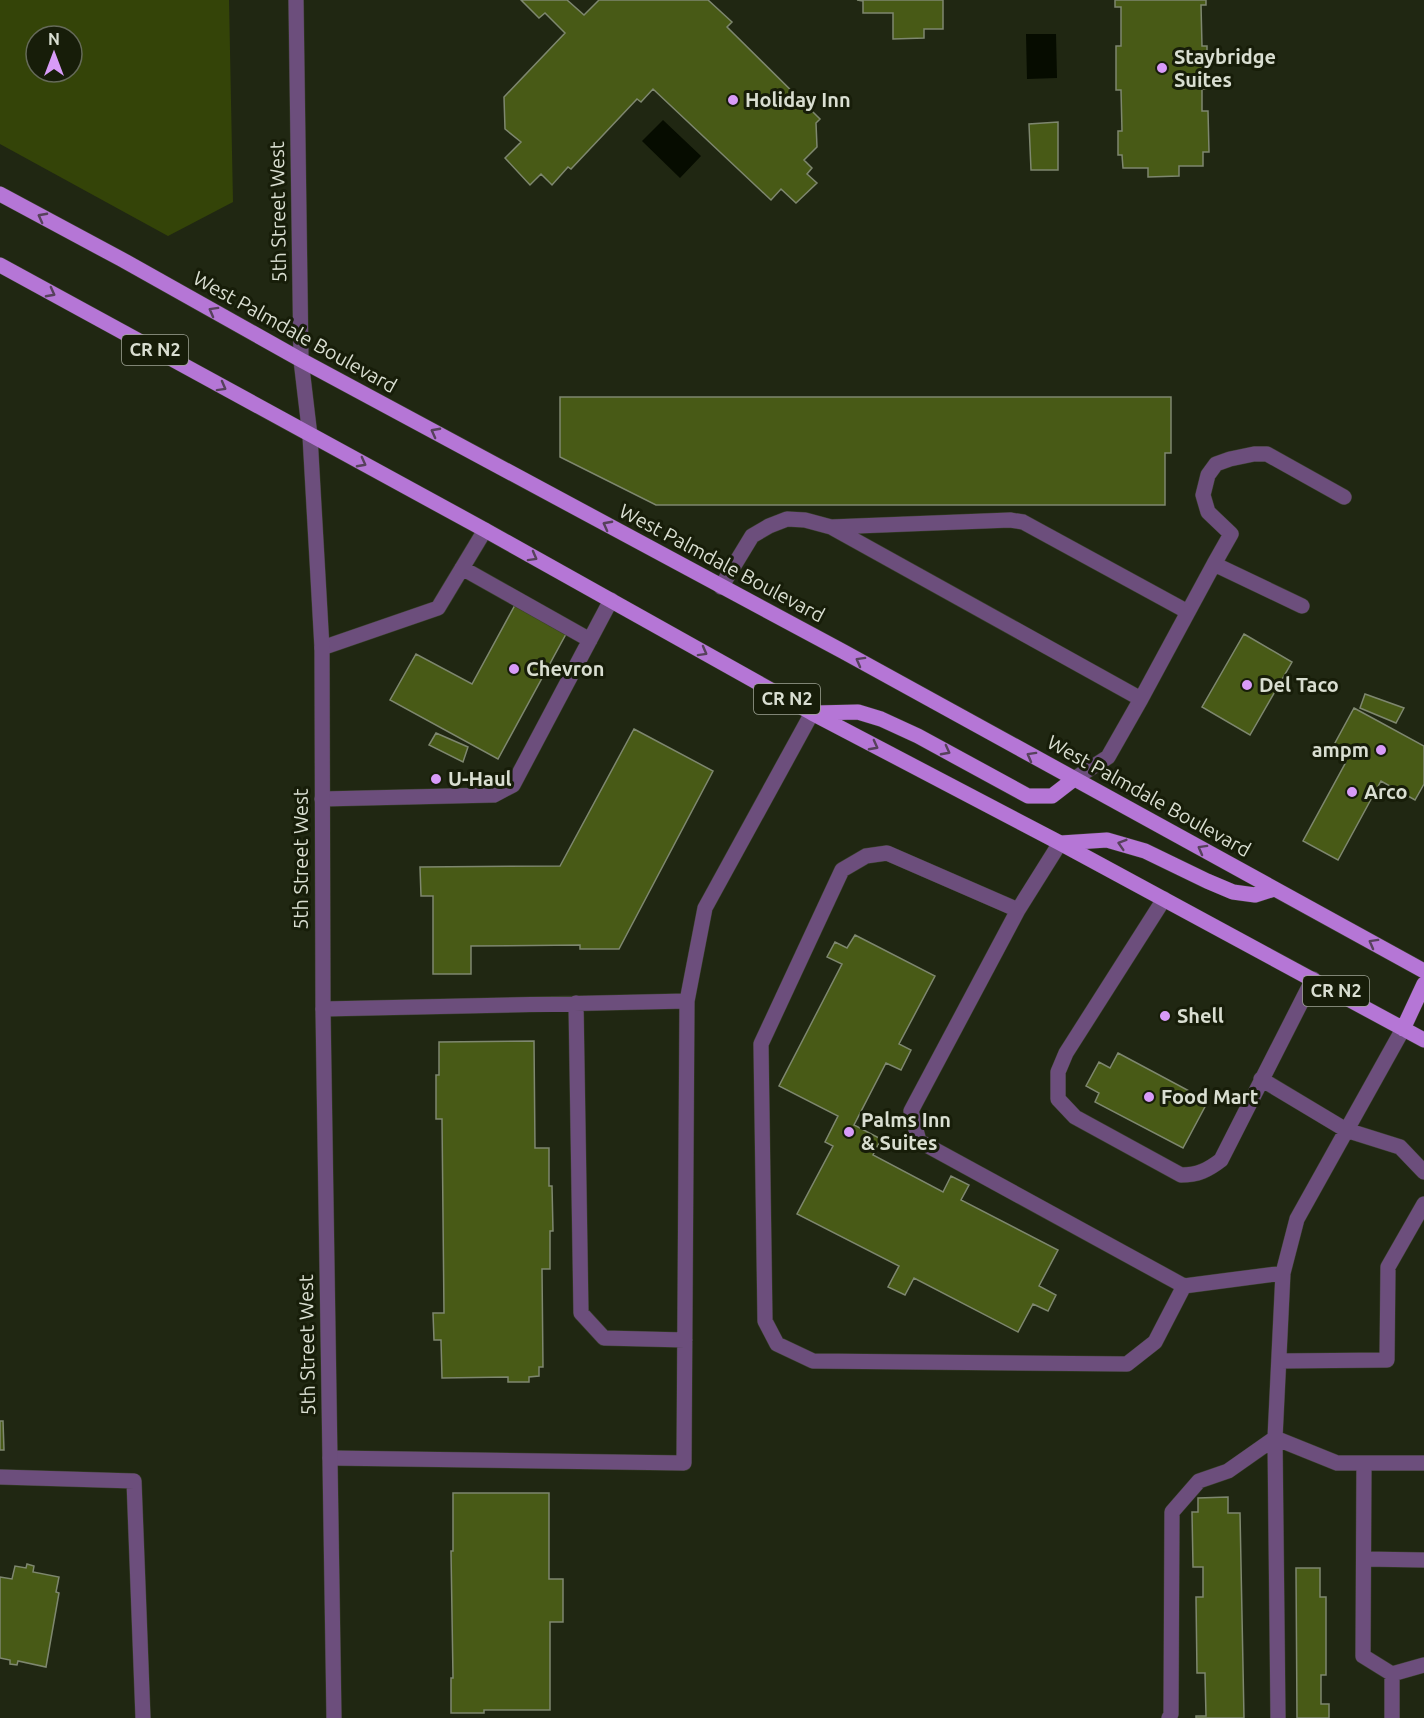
<svg xmlns="http://www.w3.org/2000/svg" width="1424" height="1718" font-family="Ubuntu,sans-serif">
<style>
.green{fill:#344408;fill-rule:evenodd}
.water{fill:#060c00}
.building{fill:#485a16;stroke:#7e876f;stroke-width:1.5}
.lines{fill:none;stroke-linecap:round;stroke-linejoin:round}
.service-casing{stroke:#3a412d;stroke-width:16}
.minor-casing{stroke:#3a412d;stroke-width:16}
.tertiary-casing{stroke:#3a412d;stroke-width:16}
.primary-casing{stroke:#3a412d;stroke-width:16}
.service{stroke:#6c4e7c;stroke-width:15}
.minor{stroke:#6c4e7c;stroke-width:15}
.tertiary{stroke:#6c4e7c;stroke-width:15}
.primary{stroke:#b576d6;stroke-width:15}
.oneway{stroke:#56415b}
.poi-dot{fill:#d89bf8;stroke:#171d09;stroke-width:2}
.labels{text-anchor:middle;stroke-width:6;stroke-linejoin:round;paint-order:stroke}
.shield{fill:#171d09;stroke:#9fa495;stroke-width:1.5}
.shield-label{font-size:18px;font-weight:bold;fill:#d9ded1}
.poi-label{font-size:20px;font-weight:bold;fill:#d9ded1;stroke:#171d09;text-anchor:start}
.street-label{font-size:20px;fill:#d9ded1;stroke:#171d09}
</style>
<rect width="100%" height="100%" fill="#202712"/>
<path class="green" d="M 0,0 L 229,0 L 233,202 L 168,236 L 0,144 ZM 36,36 L 72,36 L 72,72 L 36,72 Z"/>
<path class="water" d="M 1026,34 L 1056,34 L 1057,78 L 1027,79 Z
M 663,120 L 701,156 L 680,178 L 642,141 Z"/>
<path class="building" d="M 521,0 L 567,0 L 584,15 L 599,0 L 708,0 L 732,22 L 727,27 L 820,119 L 816,123 L 817,147 L 804,160 L 812,168 L 807,174 L 817,183 L 796,203 L 781,189 L 771,200 L 653,89 L 641,102 L 637,99 L 571,169 L 568,167 L 552,185 L 541,174 L 530,185 L 505,158 L 521,142 L 505,129 L 504,97 L 565,33 L 545,13 L 539,18 Z
M 857,0 L 943,0 L 943,29 L 924,29 L 924,38 L 893,39 L 893,13 L 863,13 L 863,1 Z
M 1115,0 L 1206,0 L 1206,5 L 1201,5 L 1202,46 L 1207,46 L 1207,89 L 1202,89 L 1202,111 L 1208,111 L 1209,152 L 1203,152 L 1203,166 L 1179,166 L 1179,176 L 1148,177 L 1148,168 L 1123,168 L 1122,155 L 1118,155 L 1118,131 L 1122,131 L 1121,90 L 1116,90 L 1116,46 L 1121,46 L 1121,7 L 1115,7 Z
M 1058,122 L 1058,170 L 1031,170 L 1029,124 Z
M 560,397 L 1171,397 L 1171,453 L 1165,453 L 1165,505 L 656,505 L 560,457 Z
M 515,605 L 566,634 L 498,759 L 390,700 L 416,654 L 472,684 Z
M 1244,634 L 1292,662 L 1250,735 L 1202,707 Z
M 1365,694 L 1404,708 L 1396,723 L 1360,708 Z
M 1354,708 L 1424,746 L 1424,784 L 1415,800 L 1381,781 L 1338,860 L 1303,841 L 1346,762 L 1329,754 Z
M 634,729 L 713,771 L 619,949 L 580,949 L 580,945 L 471,946 L 471,974 L 433,974 L 433,896 L 421,896 L 420,867 L 560,866 Z
M 436,733 L 468,747 L 463,762 L 429,745 Z
M 855,935 L 935,976 L 899,1044 L 911,1050 L 901,1070 L 886,1063 L 854,1125 L 881,1139 L 873,1155 L 943,1192 L 951,1176 L 969,1185 L 961,1200 L 1058,1250 L 1039,1286 L 1056,1295 L 1048,1311 L 1033,1304 L 1018,1332 L 914,1278 L 905,1295 L 888,1287 L 899,1266 L 797,1214 L 833,1146 L 825,1142 L 838,1116 L 779,1086 L 842,964 L 827,957 L 835,942 L 847,948 Z
M 534,1041 L 535,1148 L 549,1148 L 549,1186 L 552,1186 L 553,1231 L 550,1231 L 550,1269 L 542,1269 L 543,1367 L 539,1367 L 539,1376 L 529,1377 L 529,1382 L 508,1382 L 508,1377 L 442,1378 L 441,1340 L 434,1340 L 433,1313 L 444,1313 L 442,1119 L 436,1119 L 436,1075 L 439,1075 L 439,1042 Z
M 1118,1053 L 1208,1101 L 1183,1148 L 1095,1102 L 1099,1093 L 1086,1086 L 1099,1062 L 1110,1068 Z
M 0,1421 L 3,1421 L 4,1450 L 0,1450 Z
M 453,1493 L 549,1493 L 549,1579 L 563,1579 L 563,1622 L 550,1622 L 550,1710 L 484,1710 L 484,1713 L 451,1713 L 451,1678 L 453,1678 L 451,1551 L 453,1551 Z
M 1228,1497 L 1228,1513 L 1240,1513 L 1244,1718 L 1196,1718 L 1196,1716 L 1206,1716 L 1205,1673 L 1197,1673 L 1196,1597 L 1203,1597 L 1203,1567 L 1193,1567 L 1192,1512 L 1198,1512 L 1198,1498 Z
M 27,1564 L 34,1566 L 33,1572 L 59,1577 L 56,1592 L 59,1593 L 46,1667 L 18,1661 L 17,1665 L 10,1664 L 10,1660 L 0,1658 L 0,1577 L 12,1579 L 15,1566 L 26,1568 Z
M 1296,1568 L 1320,1568 L 1320,1597 L 1326,1597 L 1326,1675 L 1321,1675 L 1321,1704 L 1329,1704 L 1329,1718 L 1297,1718 Z"/>
<g class="lines">
<g class="service-casing">
<path id="service" d="M 831,527 L 1010,520 L 1023,522 L 1188,612
M 1214,564 L 1231,534 L 1208,512 L 1203,495 L 1208,475 L 1216,464 L 1230,459 L 1254,454 L 1267,454 L 1344,497
M 462,568 L 590,640
M 721,587 L 752,536 L 769,526 L 787,519 L 805,520 L 831,527 L 1141,699 L 1108,757 L 1074,779
M 322,648 L 438,608 L 485,530
M 1141,699 L 1214,564 L 1302,606
M 322,799 L 494,795 L 513,785 L 611,600
M 1060,843 L 1018,910 L 911,1111 L 919,1141 L 1184,1286 L 1283,1273
M 1164,899 L 1066,1053 L 1058,1072 L 1058,1099 L 1075,1117 L 1181,1175 C 1198,1175 1208,1170 1221,1160 L 1313,979
M 1018,910 L 887,853 L 866,856 L 842,870 L 761,1044 L 765,1321 L 777,1344 L 813,1361 L 1127,1364 L 1155,1342 L 1184,1286
M 687,1001 L 705,908 L 812,713
M 576,1003 L 581,1313 L 604,1338 L 685,1340
M 323,1009 L 687,1001 L 684,1463 L 330,1458
M 1403,1029 L 1297,1219 L 1283,1273 L 1275,1438 L 1337,1463 L 1424,1463
M 1261,1079 L 1346,1130 L 1400,1147 L 1424,1172
M 1279,1361 L 1387,1360 L 1388,1267 L 1424,1204
M 1364,1463 L 1363,1656 L 1392,1674 L 1392,1718
M 1364,1559 L 1424,1560
M 1392,1674 L 1424,1665
M 1169,1718 L 1171,1714 L 1172,1512 L 1199,1481 L 1228,1471 L 1275,1438 L 1278,1718"/>
</g>
<g class="minor-casing">
<path id="minor" d="M 0,1477 L 134,1481 L 143,1718"/>
</g>
<g class="tertiary-casing">
<path id="tertiary" d="M 296,0 L 301,360 L 310,436 L 322,648 L 323,1009 L 334,1718"/>
</g>
<g class="primary-casing">
<path id="primary" d="M 0,194 L 121,259 L 301,360 L 844,652 L 1424,971
M 0,265 L 485,530 L 812,713 L 1060,843 L 1424,1040
M 815,713 L 858,712 L 881,719 L 918,736 L 1028,796 L 1052,796 L 1074,779
M 1061,843 L 1107,840 L 1145,851 L 1207,881 L 1233,892 L 1255,895 L 1274,889
M 1403,1029 L 1424,984"/>
</g>
<use href="#service" class="service"/>
<use href="#minor" class="minor"/>
<use href="#tertiary" class="tertiary"/>
<use href="#primary" class="primary"/>
</g>
<defs><path id="oneway-chevron" d="M-2-3.5L2.5 0L-2 3.5" fill="none" stroke-width="1.6" stroke-linecap="round" stroke-linejoin="round" transform="scale(1.5)"/></defs>
<g class="oneway">
<use href="#oneway-chevron" transform="translate(42 217) rotate(-152)"/>
<use href="#oneway-chevron" transform="translate(51 293) rotate(28)"/>
<use href="#oneway-chevron" transform="translate(213 311) rotate(-151)"/>
<use href="#oneway-chevron" transform="translate(222 387) rotate(29)"/>
<use href="#oneway-chevron" transform="translate(435 432) rotate(-152)"/>
<use href="#oneway-chevron" transform="translate(362 463) rotate(28)"/>
<use href="#oneway-chevron" transform="translate(607 525) rotate(-152)"/>
<use href="#oneway-chevron" transform="translate(533 557) rotate(29)"/>
<use href="#oneway-chevron" transform="translate(703 652) rotate(29)"/>
<use href="#oneway-chevron" transform="translate(860 661) rotate(-151)"/>
<use href="#oneway-chevron" transform="translate(874 746) rotate(28)"/>
<use href="#oneway-chevron" transform="translate(946 751) rotate(28)"/>
<use href="#oneway-chevron" transform="translate(1031 756) rotate(-151)"/>
<use href="#oneway-chevron" transform="translate(1122 844) rotate(-163)"/>
<use href="#oneway-chevron" transform="translate(1202 849) rotate(-151)"/>
<use href="#oneway-chevron" transform="translate(1373 943) rotate(-151)"/>
</g>
<g class="poi-dot">
<circle cx="1162" cy="68" r="6"/>
<circle cx="733" cy="100" r="6"/>
<circle cx="514" cy="669" r="6"/>
<circle cx="1247" cy="685" r="6"/>
<circle cx="1381" cy="750" r="6"/>
<circle cx="436" cy="779" r="6"/>
<circle cx="1352" cy="792" r="6"/>
<circle cx="1165" cy="1016" r="6"/>
<circle cx="1149" cy="1097" r="6"/>
<circle cx="849" cy="1132" r="6"/>
</g>
<g class="labels">
<g class="shield">
<rect x="122" y="335" width="66" height="30" rx="4.5"/>
<rect x="754" y="684" width="66" height="30" rx="4.5"/>
<rect x="1303" y="976" width="66" height="30" rx="4.5"/>
</g>
<g class="shield-label">
<text x="155" y="356">CR N2</text>
<text x="787" y="705">CR N2</text>
<text x="1336" y="997">CR N2</text>
</g>
<g class="poi-label">
<text x="1174" y="64">Staybridge<tspan x="1174" dy="23">Suites</tspan></text>
<text x="745" y="107">Holiday Inn</text>
<text x="526" y="676">Chevron</text>
<text x="1259" y="692">Del Taco</text>
<text x="1369" y="757" text-anchor="end">ampm</text>
<text x="448" y="786">U-Haul</text>
<text x="1364" y="799">Arco</text>
<text x="1177" y="1023">Shell</text>
<text x="1161" y="1104">Food Mart</text>
<text x="861" y="1127">Palms Inn<tspan x="861" dy="23">&amp; Suites</tspan></text>
</g>
<g class="street-label">
<text transform="translate(278 212) rotate(-91)" y="7">5th Street West</text>
<text transform="translate(295 332) rotate(29)" y="7">West Palmdale Boulevard</text>
<text transform="translate(722 563) rotate(28)" y="7">West Palmdale Boulevard</text>
<text transform="translate(1149 796) rotate(29)" y="7">West Palmdale Boulevard</text>
<text transform="translate(301 859) rotate(-90)" y="7">5th Street West</text>
<text transform="translate(307 1345) rotate(-91)" y="7">5th Street West</text>
</g>
</g>
<g transform="translate(54 54)"><circle r="28" fill="#171d09" stroke="#656a59" stroke-width="1.5"/>
<path d="M0-4.5L10 22L0 15L-10 22Z" fill="#d89bf8"/>
<text y="-9" font-size="16" font-weight="bold" text-anchor="middle" fill="#d9ded1">N</text>
</g>
</svg>
